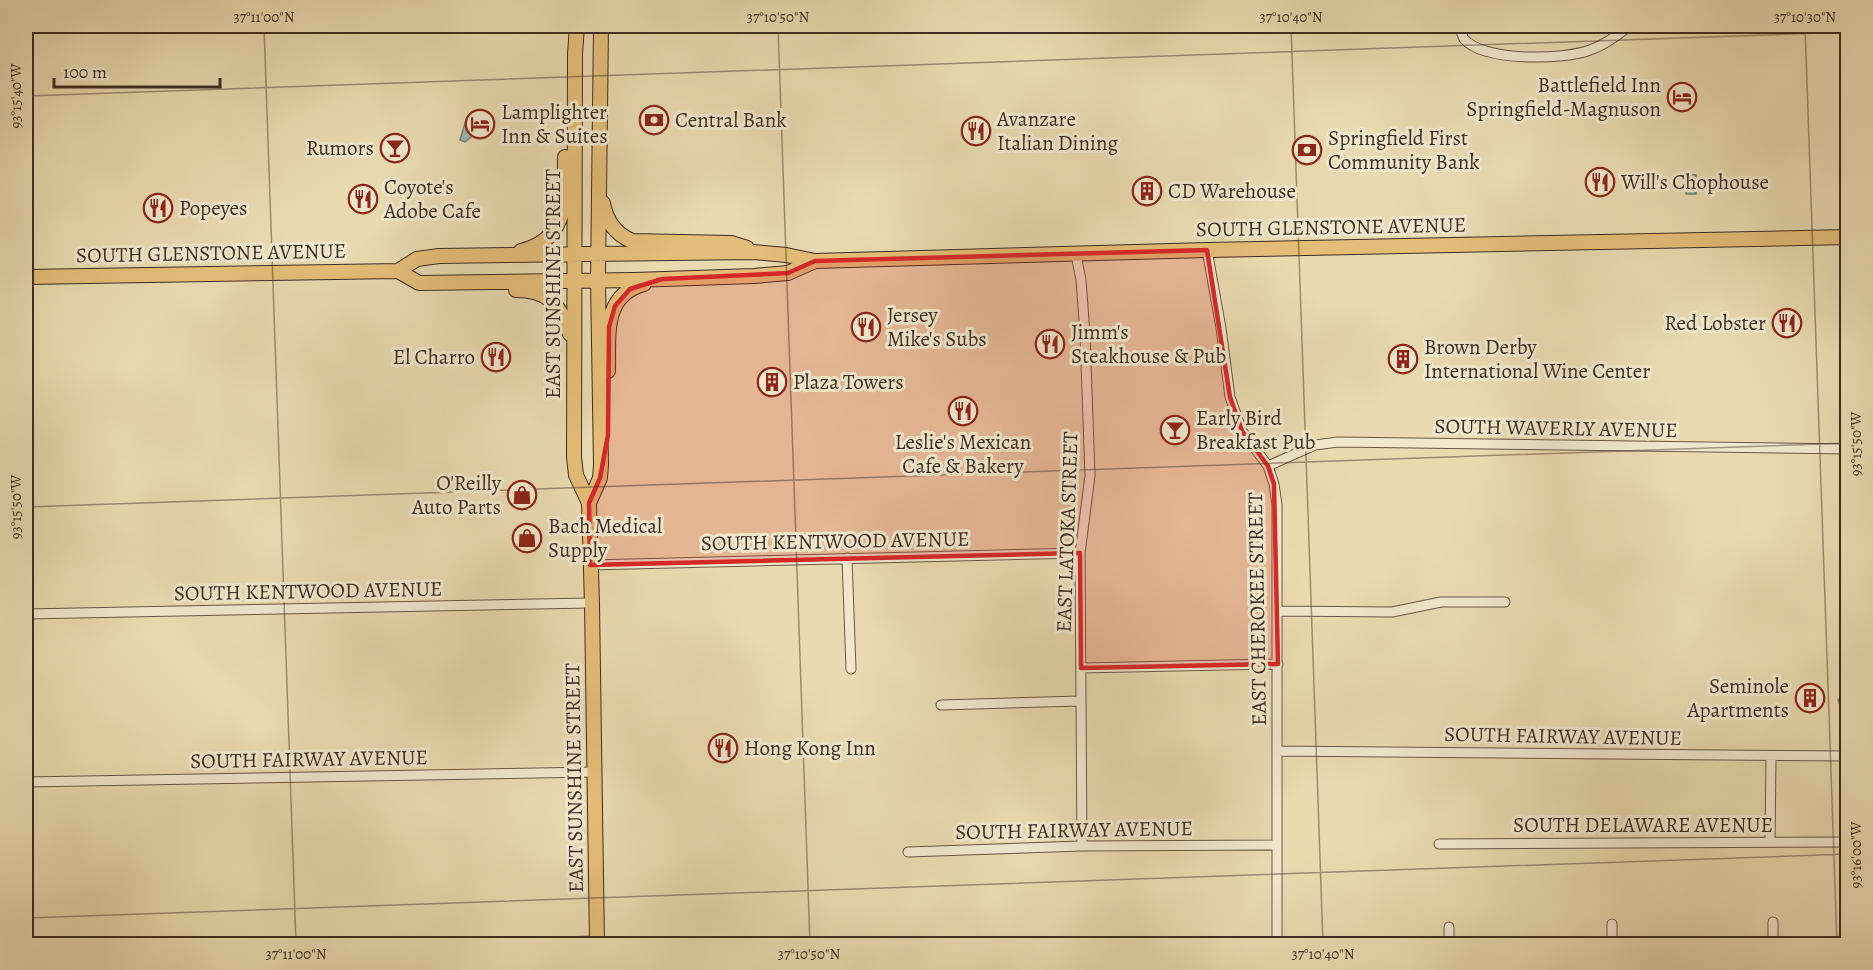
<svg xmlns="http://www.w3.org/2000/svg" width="1873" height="970" font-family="Alegreya,serif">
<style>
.water{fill:#97bbab;stroke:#738274;stroke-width:1.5}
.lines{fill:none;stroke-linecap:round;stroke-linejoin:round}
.street-casing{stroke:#695846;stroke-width:11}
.primary-casing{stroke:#3e2d22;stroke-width:16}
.street{stroke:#f1e7cc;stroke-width:9}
.primary{stroke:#e4bd78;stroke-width:14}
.marked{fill:#d62828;fill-opacity:0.2;stroke:#d62828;stroke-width:4.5;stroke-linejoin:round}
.ticks{fill:none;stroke:#3e2d22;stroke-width:1.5;stroke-opacity:0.45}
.labels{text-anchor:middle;stroke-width:6;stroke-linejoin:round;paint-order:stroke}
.poi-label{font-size:21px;fill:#3e2d22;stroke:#f1e7cc;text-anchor:start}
.street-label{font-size:21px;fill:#3e2d22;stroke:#f1e7cc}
.neatline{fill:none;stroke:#3e2d22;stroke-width:2}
.ticks-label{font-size:15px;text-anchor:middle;fill:#3e2d22}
</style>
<rect width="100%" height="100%" fill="#e9dab0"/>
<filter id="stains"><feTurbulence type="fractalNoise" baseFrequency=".00333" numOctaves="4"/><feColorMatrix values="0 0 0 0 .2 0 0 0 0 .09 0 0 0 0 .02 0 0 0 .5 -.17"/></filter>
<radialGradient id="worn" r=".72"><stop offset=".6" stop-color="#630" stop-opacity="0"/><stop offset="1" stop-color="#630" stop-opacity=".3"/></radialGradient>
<path class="water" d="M 466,120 L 476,124 L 471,137 L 465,142 L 460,140 Z
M 1687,174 L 1696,175 L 1696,194 L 1686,194 Z
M 1845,688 L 1847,691 L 1847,711 L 1842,710 L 1838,700 L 1843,693 L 1842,689 Z"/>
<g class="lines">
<g class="street-casing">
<path id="street" d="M 1459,26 C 1461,29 1462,36 1464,39 C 1484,62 1564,60 1590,50 C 1605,45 1617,36 1629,26
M 1207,250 L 1221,328 L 1230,397 L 1242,431 L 1268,466 L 1274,484 L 1277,505 L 1277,944
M 1076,255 L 1081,280 L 1085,334 L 1090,476 L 1080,553 L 1082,846
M 1268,466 L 1315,445 L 1338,442 L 1848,449
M 847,558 L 851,669
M 590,565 L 1080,553
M 1277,611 L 1392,612 L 1441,602 L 1505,602
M 26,614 L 591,603
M 1081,668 L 1278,664
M 941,705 L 1080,701
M 1277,751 L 1848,756
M 26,782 L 594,772
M 1770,842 L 1771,756
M 1439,844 L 1848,842
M 908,852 L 1082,846 L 1277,845
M 1773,922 L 1773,944
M 1612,924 L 1612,944
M 462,944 L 597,941
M 1449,944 L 1449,927"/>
</g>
<g class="primary-casing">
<path id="primary" d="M 577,26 L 575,54 L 574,457 L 576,475 L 589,503 L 592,604 L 597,944
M 603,203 C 606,220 615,234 632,241 L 731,243 L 747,248
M 521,251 C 570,239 564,198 565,157
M 398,271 L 419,283 L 634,280 L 754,276 L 788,273 L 815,261
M 26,277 L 398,271 L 417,259 L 439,256 L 754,252 L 786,255 L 815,261 L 1207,250 L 1848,237
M 516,290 C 549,290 560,305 570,334
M 608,371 C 609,336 602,295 644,284
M 589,503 L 600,478 L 601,465 L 598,281 L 601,26"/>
</g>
<use href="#street" class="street"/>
<use href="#primary" class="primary"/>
</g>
<path class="marked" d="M 1207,250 L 1230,397 L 1242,431 L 1268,466 L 1274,484 L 1278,664 L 1081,668 L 1080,553 L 590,565 L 589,503 L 600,478 L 608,435 L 609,327 L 615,306 L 630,289 L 662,279 L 788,273 L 815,261 Z"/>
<path class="ticks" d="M 264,26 L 296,944M 778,26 L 810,944M 1291,26 L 1323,944M 1805,26 L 1837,944M 26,96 L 1848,32M 26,507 L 1848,443M 26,918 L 1848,854"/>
<defs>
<g id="hotel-ring" transform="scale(1.5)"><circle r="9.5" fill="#f1e7cc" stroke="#8f2418" stroke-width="1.5"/><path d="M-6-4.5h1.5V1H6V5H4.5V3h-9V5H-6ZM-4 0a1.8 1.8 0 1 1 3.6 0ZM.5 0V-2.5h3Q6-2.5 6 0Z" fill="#8f2418"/></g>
<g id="bank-ring" transform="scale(1.5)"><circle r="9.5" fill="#f1e7cc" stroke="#8f2418" stroke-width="1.5"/><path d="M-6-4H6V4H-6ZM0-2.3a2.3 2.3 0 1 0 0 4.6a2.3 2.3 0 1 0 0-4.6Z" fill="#8f2418"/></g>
<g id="restaurant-ring" transform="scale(1.5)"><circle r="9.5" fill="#f1e7cc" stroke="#8f2418" stroke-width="1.5"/><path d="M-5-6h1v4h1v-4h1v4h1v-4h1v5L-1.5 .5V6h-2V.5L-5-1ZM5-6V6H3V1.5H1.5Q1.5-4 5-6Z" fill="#8f2418"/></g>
<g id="bar-ring" transform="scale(1.5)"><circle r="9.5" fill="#f1e7cc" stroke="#8f2418" stroke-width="1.5"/><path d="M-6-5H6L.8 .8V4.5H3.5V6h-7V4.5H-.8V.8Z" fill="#8f2418"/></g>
<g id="building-ring" transform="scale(1.5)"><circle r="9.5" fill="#f1e7cc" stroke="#8f2418" stroke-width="1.5"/><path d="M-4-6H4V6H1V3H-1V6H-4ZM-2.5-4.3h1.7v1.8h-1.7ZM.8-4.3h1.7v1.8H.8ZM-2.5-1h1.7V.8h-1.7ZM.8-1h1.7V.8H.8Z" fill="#8f2418"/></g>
<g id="shop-ring" transform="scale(1.5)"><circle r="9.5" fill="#f1e7cc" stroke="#8f2418" stroke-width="1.5"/><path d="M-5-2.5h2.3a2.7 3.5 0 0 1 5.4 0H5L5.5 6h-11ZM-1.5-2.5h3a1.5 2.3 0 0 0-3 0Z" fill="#8f2418"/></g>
</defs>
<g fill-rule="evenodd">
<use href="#hotel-ring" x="1682" y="97"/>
<use href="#bank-ring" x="654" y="120"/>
<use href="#hotel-ring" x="480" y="124"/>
<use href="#restaurant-ring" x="976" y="131"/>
<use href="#bar-ring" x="395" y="148"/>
<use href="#bank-ring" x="1307" y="150"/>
<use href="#restaurant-ring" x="1600" y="182"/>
<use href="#building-ring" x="1147" y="191"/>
<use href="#restaurant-ring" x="363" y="199"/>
<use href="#restaurant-ring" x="158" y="208"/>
<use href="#restaurant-ring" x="1787" y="323"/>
<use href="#restaurant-ring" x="866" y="327"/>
<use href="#restaurant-ring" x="1050" y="344"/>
<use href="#restaurant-ring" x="496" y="357"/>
<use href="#building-ring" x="1403" y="359"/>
<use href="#building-ring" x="772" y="382"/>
<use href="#restaurant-ring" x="963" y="411"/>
<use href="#bar-ring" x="1175" y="430"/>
<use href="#shop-ring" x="522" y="495"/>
<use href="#shop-ring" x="527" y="538"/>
<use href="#building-ring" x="1810" y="698"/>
<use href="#restaurant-ring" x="723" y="748"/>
</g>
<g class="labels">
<g class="poi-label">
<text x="1661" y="92" text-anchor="end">Battlefield Inn<tspan x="1661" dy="24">Springfield-Magnuson</tspan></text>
<text x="501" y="119">Lamplighter<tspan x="501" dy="24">Inn &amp; Suites</tspan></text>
<text x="997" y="126">Avanzare<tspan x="997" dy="24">Italian Dining</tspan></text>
<text x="675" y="127">Central Bank</text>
<text x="1328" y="145">Springfield First<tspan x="1328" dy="24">Community Bank</tspan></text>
<text x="374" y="155" text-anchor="end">Rumors</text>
<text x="1621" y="189">Will's Chophouse</text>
<text x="384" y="194">Coyote's<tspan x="384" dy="24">Adobe Cafe</tspan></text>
<text x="1168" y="198">CD Warehouse</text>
<text x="179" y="215">Popeyes</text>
<text x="887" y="322">Jersey<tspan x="887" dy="24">Mike's Subs</tspan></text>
<text x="1766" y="330" text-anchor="end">Red Lobster</text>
<text x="1071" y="339">Jimm's<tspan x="1071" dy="24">Steakhouse &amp; Pub</tspan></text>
<text x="1424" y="354">Brown Derby<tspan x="1424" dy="24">International Wine Center</tspan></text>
<text x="475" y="364" text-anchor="end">El Charro</text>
<text x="793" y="389">Plaza Towers</text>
<text x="1196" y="425">Early Bird<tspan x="1196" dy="24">Breakfast Pub</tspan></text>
<text x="963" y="449" text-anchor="middle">Leslie's Mexican<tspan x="963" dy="24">Cafe &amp; Bakery</tspan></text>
<text x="501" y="490" text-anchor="end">O'Reilly<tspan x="501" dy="24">Auto Parts</tspan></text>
<text x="548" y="533">Bach Medical<tspan x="548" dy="24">Supply</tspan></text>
<text x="1789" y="693" text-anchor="end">Seminole<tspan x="1789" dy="24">Apartments</tspan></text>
<text x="744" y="755">Hong Kong Inn</text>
</g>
<g class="street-label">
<text transform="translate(1331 227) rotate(-1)" y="7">SOUTH GLENSTONE AVENUE</text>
<text transform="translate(211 253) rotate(-1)" y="7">SOUTH GLENSTONE AVENUE</text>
<text transform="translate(553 284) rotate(-90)" y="7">EAST SUNSHINE STREET</text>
<text transform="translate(1556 428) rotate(1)" y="7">SOUTH WAVERLY AVENUE</text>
<text transform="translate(1067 532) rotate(-88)" y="7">EAST LATOKA STREET</text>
<text transform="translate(835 541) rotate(-1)" y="7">SOUTH KENTWOOD AVENUE</text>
<text transform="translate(308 591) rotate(-1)" y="7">SOUTH KENTWOOD AVENUE</text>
<text transform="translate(1257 609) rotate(-91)" y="7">EAST CHEROKEE STREET</text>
<text transform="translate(1563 736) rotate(1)" y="7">SOUTH FAIRWAY AVENUE</text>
<text transform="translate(309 759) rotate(-1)" y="7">SOUTH FAIRWAY AVENUE</text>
<text transform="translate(574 778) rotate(-91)" y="7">EAST SUNSHINE STREET</text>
<text x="1643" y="832">SOUTH DELAWARE AVENUE</text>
<text transform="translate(1074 830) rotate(-1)" y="7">SOUTH FAIRWAY AVENUE</text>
</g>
</g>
<rect width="1873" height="970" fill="none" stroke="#e9dab0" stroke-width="66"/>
<path d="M54 78v9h166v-9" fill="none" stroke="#3e2d22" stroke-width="3"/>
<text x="63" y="78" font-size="18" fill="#3e2d22" stroke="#f1e7cc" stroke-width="4.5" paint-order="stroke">100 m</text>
<rect x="33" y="33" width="1807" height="904" class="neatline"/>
<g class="ticks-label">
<text x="264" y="22">37°11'00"N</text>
<text x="778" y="22">37°10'50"N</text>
<text x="1291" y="22">37°10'40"N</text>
<text x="1805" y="22">37°10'30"N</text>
<text transform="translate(16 96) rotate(-90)" y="5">93°15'40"W</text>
<text transform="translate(1856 444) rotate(-90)" y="5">93°15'50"W</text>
<text transform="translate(16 507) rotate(-90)" y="5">93°15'50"W</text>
<text transform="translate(1856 855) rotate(-90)" y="5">93°16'00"W</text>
<text x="296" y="959">37°11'00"N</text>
<text x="809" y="959">37°10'50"N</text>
<text x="1323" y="959">37°10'40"N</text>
</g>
<rect width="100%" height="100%" filter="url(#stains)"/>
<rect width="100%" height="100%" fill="url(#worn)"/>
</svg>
